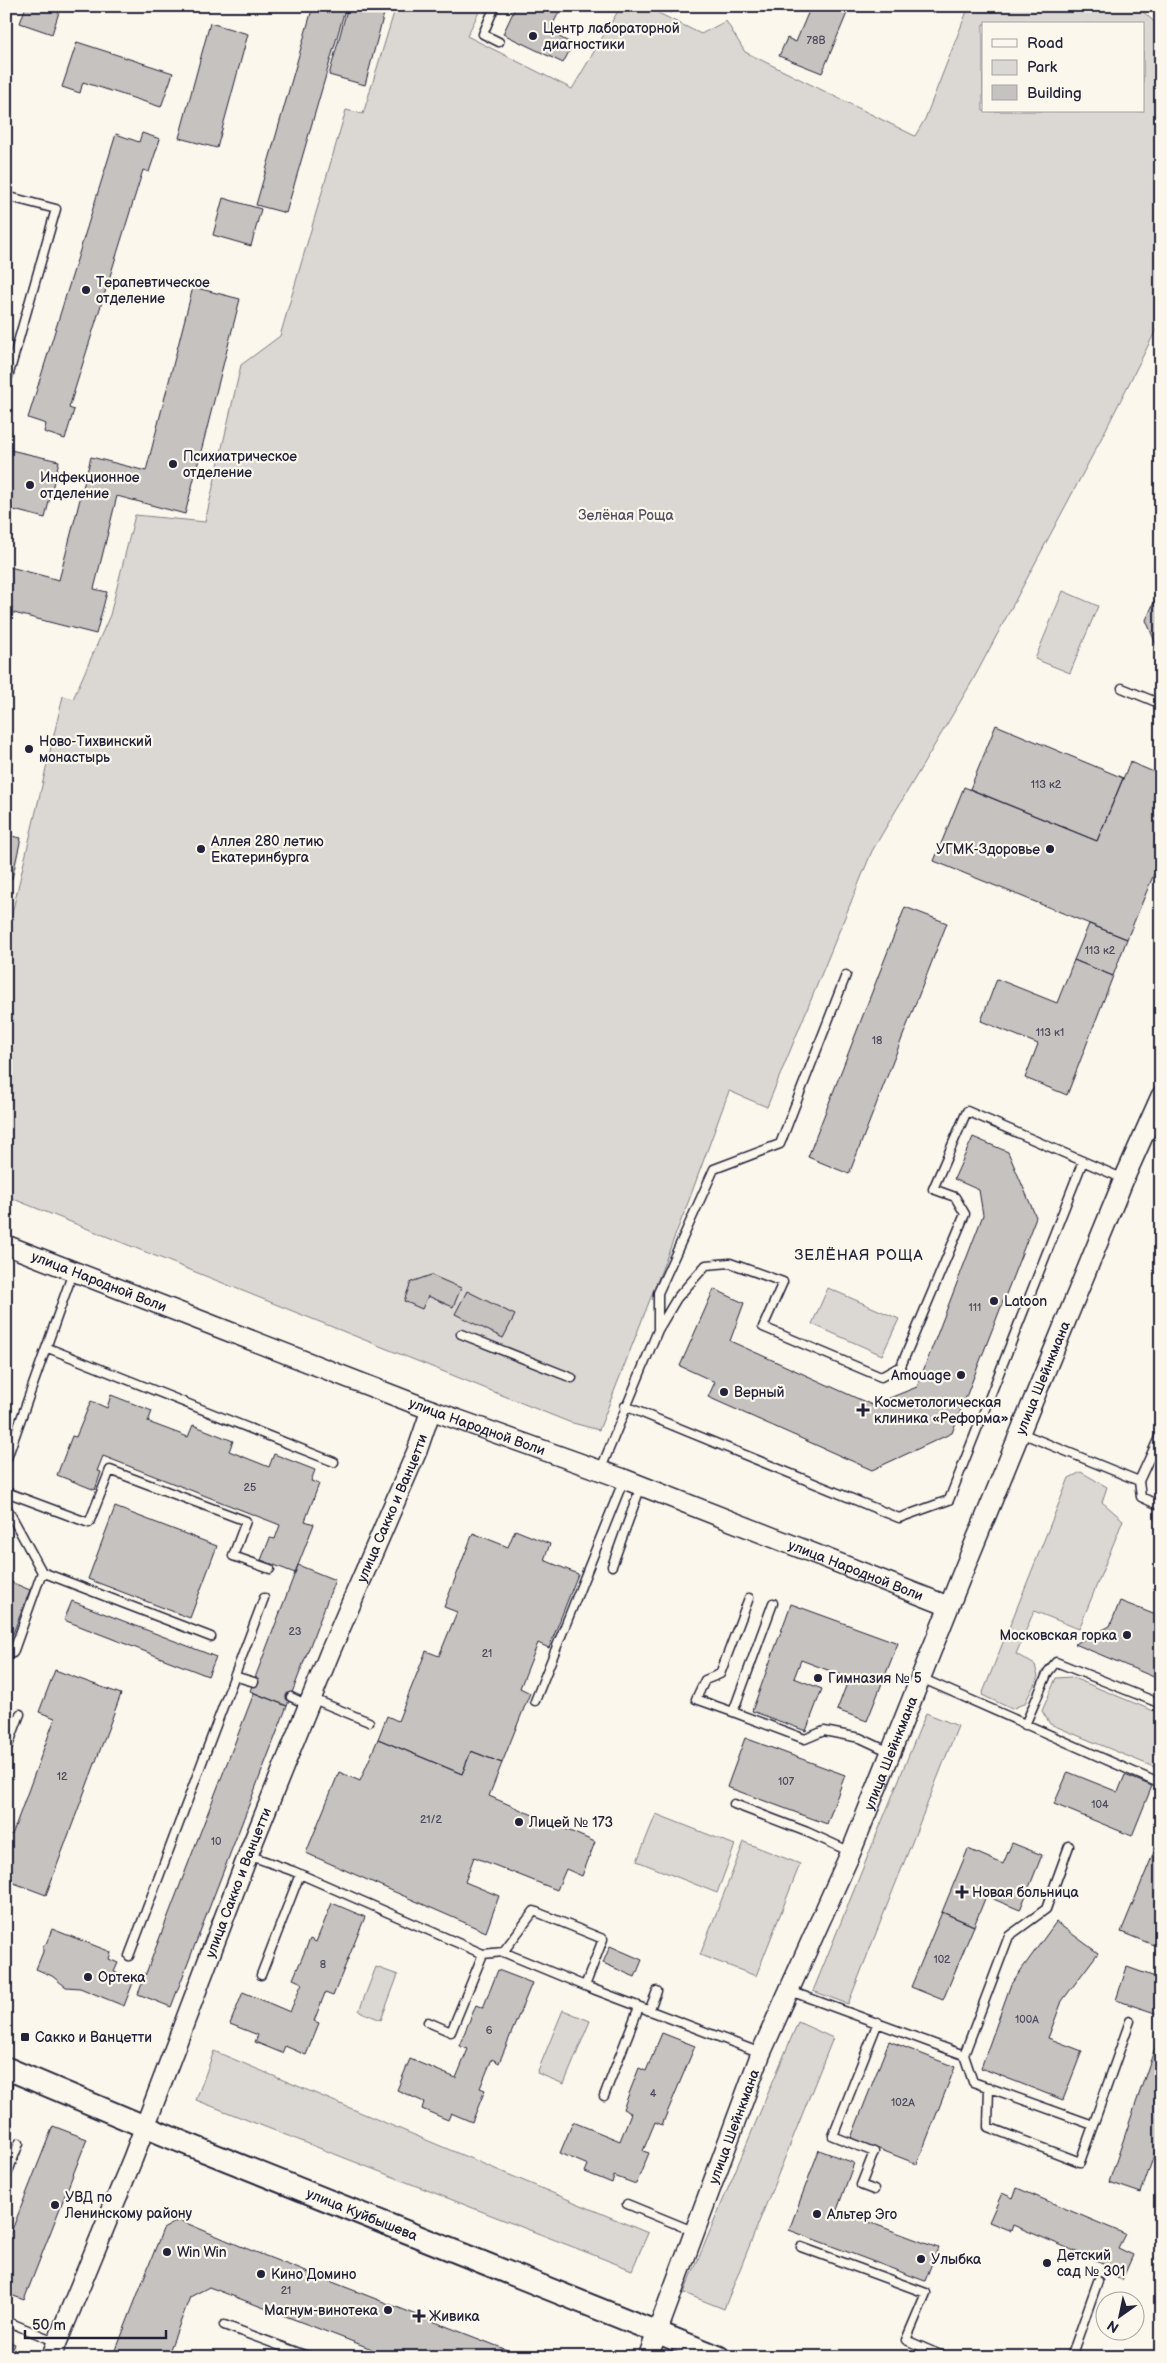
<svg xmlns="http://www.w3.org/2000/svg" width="1167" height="2363" font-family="'Balsamiq Sans',sans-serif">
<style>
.green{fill:#dbd8d3;stroke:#7e7d87;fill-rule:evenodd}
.building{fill:#c6c2c0;stroke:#22223b}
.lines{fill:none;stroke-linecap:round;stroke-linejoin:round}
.service-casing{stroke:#22223b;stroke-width:11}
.tertiary-casing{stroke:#22223b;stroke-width:22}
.secondary-casing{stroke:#22223b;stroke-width:25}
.service{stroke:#fbf7ec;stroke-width:8}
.tertiary{stroke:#fbf7ec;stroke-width:19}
.secondary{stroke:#fbf7ec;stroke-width:21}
.tram{stroke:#22223b;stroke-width:1}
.poi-dot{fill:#22223b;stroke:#fbf7ec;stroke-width:2}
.labels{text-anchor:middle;stroke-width:4.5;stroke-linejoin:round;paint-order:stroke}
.number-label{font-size:11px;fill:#4b4a5c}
.poi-label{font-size:14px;fill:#22223b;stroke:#fbf7ec;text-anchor:start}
.park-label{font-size:14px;fill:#505061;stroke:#fbf7ec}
.street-label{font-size:14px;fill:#22223b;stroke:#fbf7ec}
.neighbourhood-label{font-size:15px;letter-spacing:1px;fill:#22223b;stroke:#fbf7ec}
</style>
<rect width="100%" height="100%" fill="#fbf7ec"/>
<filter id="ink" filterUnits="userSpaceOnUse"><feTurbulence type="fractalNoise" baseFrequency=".02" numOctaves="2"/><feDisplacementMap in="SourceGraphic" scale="10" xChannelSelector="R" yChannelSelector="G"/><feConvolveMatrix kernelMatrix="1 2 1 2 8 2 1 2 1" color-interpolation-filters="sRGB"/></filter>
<g filter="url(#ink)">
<path class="green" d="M 396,6 L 482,6 L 467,36 L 572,89 L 618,11 L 631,6 L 644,6 L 701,34 L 726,21 L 745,52 L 915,136 L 925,119 L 969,6 L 1137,6 L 1161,28 L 1161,320 L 1099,443 L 973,680 L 872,851 L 767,1107 L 729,1091 L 689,1200 L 599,1430 L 569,1422 L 6,1196 L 6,939 L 63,696 L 73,699 L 110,615 L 135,515 L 205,522 L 241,365 L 280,336 L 346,110 L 363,114 ZM 983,24 L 1143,24 L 1143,111 L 983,111 Z
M 1063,591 L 1098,606 L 1070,673 L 1035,659 Z
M 828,1288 L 899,1319 L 882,1355 L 812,1324 Z
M 1081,1472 L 1107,1487 L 1102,1502 L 1123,1520 L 1079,1629 L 1034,1611 L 1016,1654 L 1035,1665 L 1038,1677 L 1025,1703 L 1012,1709 L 982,1695 L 1069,1478 Z
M 1071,1677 L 1161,1714 L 1161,1770 L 1050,1724 L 1042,1711 L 1056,1678 Z
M 926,1713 L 958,1726 L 848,2004 L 813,1991 Z
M 656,1814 L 735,1845 L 717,1893 L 637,1861 Z
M 744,1842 L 800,1864 L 756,1976 L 700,1955 Z
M 376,1967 L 398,1975 L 381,2020 L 359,2011 Z
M 563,2010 L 590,2021 L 564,2084 L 537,2073 Z
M 798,2022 L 833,2038 L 724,2309 L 684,2293 Z
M 214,2051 L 648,2233 L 632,2270 L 196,2100 Z"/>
<path class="building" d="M 26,6 L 61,6 L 52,34 L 20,23 Z
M 313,6 L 346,6 L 286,213 L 256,205 Z
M 348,6 L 386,6 L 365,85 L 329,75 Z
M 516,6 L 562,6 L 551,28 L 561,33 L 559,37 L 573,44 L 563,63 L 503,34 Z
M 655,6 L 674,6 L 671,13 Z
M 811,6 L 850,6 L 822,73 L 779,56 L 787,38 L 796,42 Z
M 210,23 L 248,34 L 217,148 L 179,138 Z
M 77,42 L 173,73 L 161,107 L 83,82 L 80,93 L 62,87 Z
M 142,133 L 160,139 L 149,172 L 143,170 L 69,408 L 74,410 L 65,439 L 44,432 L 46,424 L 28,418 L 116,134 L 139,142 Z
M 223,198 L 261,209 L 251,246 L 213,235 Z
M 193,287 L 240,299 L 185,514 L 117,496 L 94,589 L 107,592 L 96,634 L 6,611 L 6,566 L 59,580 L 91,457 L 146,471 Z
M 6,449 L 59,461 L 45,518 L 6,508 Z
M 1161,587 L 1161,656 L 1146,620 Z
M 996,725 L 1123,778 L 1097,841 L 970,789 Z
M 1130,762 L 1161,775 L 1161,857 L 1127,939 L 934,861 L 964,787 L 1097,841 Z
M 6,835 L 21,838 L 12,879 L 6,878 Z
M 905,907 L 947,923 L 849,1174 L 808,1157 Z
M 1089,924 L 1127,939 L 1113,976 L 1074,960 Z
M 1074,960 L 1113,976 L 1067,1095 L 1025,1078 L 1038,1044 L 981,1021 L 997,979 L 1057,1003 Z
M 973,1137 L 1008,1152 L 1036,1217 L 952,1433 L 872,1470 L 708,1397 L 715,1382 L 680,1366 L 714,1289 L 744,1303 L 730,1341 L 872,1405 L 917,1387 L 983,1215 L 979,1190 L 954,1179 Z
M 431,1275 L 461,1288 L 453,1307 L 428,1296 L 422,1309 L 404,1301 L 411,1282 Z
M 467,1291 L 515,1315 L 503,1338 L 455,1314 Z
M 111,1395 L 152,1411 L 148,1422 L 188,1437 L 193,1425 L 233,1441 L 229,1451 L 269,1467 L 274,1454 L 315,1470 L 311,1481 L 319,1484 L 305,1521 L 314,1524 L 295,1573 L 261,1560 L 270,1538 L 275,1539 L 280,1525 L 103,1456 L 97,1471 L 101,1472 L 95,1490 L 57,1475 L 72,1436 L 76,1437 L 91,1401 L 107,1408 Z
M 115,1507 L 217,1546 L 190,1618 L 88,1579 Z
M 515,1530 L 550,1544 L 544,1560 L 578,1574 L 549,1648 L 538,1643 L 520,1688 L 530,1693 L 502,1763 L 471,1751 L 462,1774 L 378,1739 L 387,1716 L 398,1721 L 426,1651 L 439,1656 L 457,1612 L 444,1607 L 473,1533 L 508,1547 Z
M 298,1565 L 335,1580 L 287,1706 L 250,1691 Z
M 6,1580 L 30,1590 L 10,1641 L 6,1640 Z
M 72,1601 L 216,1657 L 208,1676 L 64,1620 Z
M 1120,1601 L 1161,1617 L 1161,1680 L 1075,1644 L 1110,1626 Z
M 791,1604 L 898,1643 L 867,1721 L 837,1710 L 849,1678 L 801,1660 L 794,1678 L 822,1689 L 806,1731 L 752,1711 Z
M 55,1670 L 121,1694 L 46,1895 L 6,1880 L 6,1833 L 12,1835 L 55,1718 L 39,1712 Z
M 254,1693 L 287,1706 L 171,2007 L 138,1994 Z
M 745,1738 L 845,1775 L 827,1824 L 727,1787 Z
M 378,1739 L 462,1774 L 471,1751 L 502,1763 L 489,1796 L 595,1842 L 582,1876 L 566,1869 L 557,1890 L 474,1857 L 465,1882 L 499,1896 L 486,1932 L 306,1853 L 339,1772 L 360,1781 Z
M 1068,1772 L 1118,1792 L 1125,1775 L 1152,1786 L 1132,1836 L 1054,1804 Z
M 1161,1835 L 1161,1948 L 1121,1932 Z
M 1012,1843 L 1042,1855 L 1020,1910 L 986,1896 L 974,1926 L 942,1912 L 968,1849 L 1003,1864 Z
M 332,1903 L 365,1917 L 333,1996 L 325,1993 L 314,2021 L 319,2023 L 306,2055 L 285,2046 L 282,2053 L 255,2042 L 258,2035 L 230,2024 L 243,1992 L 290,2012 L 302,1983 L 293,1979 L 310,1939 L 316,1942 Z
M 942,1912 L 974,1926 L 943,2000 L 911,1987 Z
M 1056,1922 L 1098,1953 L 1062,2001 L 1048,2038 L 1082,2051 L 1063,2100 L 981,2068 L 1011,1984 Z
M 52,1929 L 111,1952 L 109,1959 L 118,1963 L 114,1972 L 134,1980 L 124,2006 L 80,1988 L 66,1987 L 52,1976 L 36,1969 L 43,1952 L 43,1946 L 46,1944 Z
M 610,1946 L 642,1960 L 635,1977 L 603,1963 Z
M 1127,1967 L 1161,1979 L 1161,2015 L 1116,2000 Z
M 498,1970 L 532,1983 L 499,2063 L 492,2059 L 480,2088 L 485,2090 L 472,2122 L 451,2113 L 448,2120 L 422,2109 L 424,2102 L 397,2090 L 410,2059 L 456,2078 L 468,2049 L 459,2046 L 476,2005 L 483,2008 Z
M 1161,2030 L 1161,2135 L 1141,2193 L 1109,2182 Z
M 662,2033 L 695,2046 L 662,2125 L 655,2122 L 643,2151 L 649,2153 L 636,2184 L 614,2176 L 612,2183 L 585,2172 L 588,2165 L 560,2153 L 573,2122 L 620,2141 L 631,2113 L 623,2109 L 639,2068 L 646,2071 Z
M 889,2041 L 955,2067 L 917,2164 L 851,2138 Z
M 53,2126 L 87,2139 L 24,2300 L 6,2293 L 6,2245 Z
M 819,2150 L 854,2163 L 837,2210 L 938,2248 L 925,2281 L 789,2230 Z
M 1017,2188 L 1125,2234 L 1118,2248 L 1133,2255 L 1122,2280 L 1102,2271 L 1105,2264 L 1013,2225 L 1011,2231 L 989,2222 L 1002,2193 L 1013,2198 Z
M 179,2220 L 245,2248 L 525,2357 L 393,2357 L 209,2287 L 190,2297 L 167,2357 L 132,2357 L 116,2350 L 163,2229 Z
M 6,2340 L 15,2344 L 10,2357 L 6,2357 Z"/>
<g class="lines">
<g class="service-casing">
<path id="service" d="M 495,6 L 483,34 L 499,42
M 6,196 L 56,209 L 6,384
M 1122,688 L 1161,704
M 658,1328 L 658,1293 L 714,1169 L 780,1144 L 846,975
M 461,1334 L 572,1378
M 48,1348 L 334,1462
M 625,1406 L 899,1518 L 949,1500 L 1083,1161
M 1021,1433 L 1139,1481 L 1141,1497 L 1161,1506
M 6,1461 L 73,1272
M 600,1471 L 658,1330 L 677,1298 L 706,1265 L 730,1263 L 783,1282 L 763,1327 L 881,1377 L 901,1366 L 965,1214 L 955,1197 L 933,1189 L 967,1111 L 1124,1179
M 1139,1481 L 1161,1433
M 6,1492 L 89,1523 L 110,1470 L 246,1521 L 233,1556 L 270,1569
M 6,1506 L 42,1572 L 13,1653 L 6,1650
M 612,1566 L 641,1486
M 42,1572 L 211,1637
M 773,1603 L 733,1712 L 805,1739 L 824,1731 L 860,1738 L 890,1752
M 234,1676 L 254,1682
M 921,1678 L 1161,1784
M 291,1697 L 308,1705
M 311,1698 L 369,1722
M 535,1701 L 624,1479
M 733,1712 L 696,1699 L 705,1680 L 720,1674 L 749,1598
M 1025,1725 L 1048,1672 L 1056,1662 L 1161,1704
M 6,1751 L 20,1714
M 734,1804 L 807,1832 L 851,1852
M 248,1855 L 293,1871 L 483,1954 L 503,1952 L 585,1986 L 761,2053
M 503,1952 L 534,1911 L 603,1939 L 585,1986
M 129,1956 L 264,1598
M 261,1975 L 300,1874
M 790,1991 L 964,2055 L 973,2082 L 1093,2125
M 649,2011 L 657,1991
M 428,2022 L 451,2032 L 483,1954
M 964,2055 L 1009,1936 L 1046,1909 L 1069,1846
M 989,2087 L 988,2127 L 1080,2162 L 1130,2021
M 6,2089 L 12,2072
M 604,2096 L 639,2007
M 6,2177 L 19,2143
M 874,2190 L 861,2185 L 874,2152 L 833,2136 L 878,2022
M 627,2204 L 693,2231
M 801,2247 L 926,2293 L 906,2340 L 945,2357
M 6,2321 L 57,2342
M 224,2325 L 310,2357
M 1071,2357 L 1098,2281"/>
</g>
<g class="tertiary-casing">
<g id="tertiary">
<path id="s1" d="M 6,1245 L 431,1410 L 624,1479 L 948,1606"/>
<path id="s2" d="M 51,2357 L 133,2158 L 248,1855 L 330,1652 L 417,1451 L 431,1410"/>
<path id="s3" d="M 648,2357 L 761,2053 L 851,1852 L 960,1579 L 1124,1179 L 1161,1096"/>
</g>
</g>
<g class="secondary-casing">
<g id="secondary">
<path id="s4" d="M 6,2068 L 172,2138 L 719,2357"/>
</g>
</g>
<use href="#service" class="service"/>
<use href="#tertiary" class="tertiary"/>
<use href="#secondary" class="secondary"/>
<path class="tram" d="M 1154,2357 L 1161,2340"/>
</g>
</g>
<g class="poi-dot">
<circle cx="533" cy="36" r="5"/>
<circle cx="86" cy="290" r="5"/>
<circle cx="173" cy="464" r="5"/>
<circle cx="30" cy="485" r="5"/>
<circle cx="29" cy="749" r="5"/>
<circle cx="201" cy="849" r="5"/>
<circle cx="1050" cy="849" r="5"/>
<circle cx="994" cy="1301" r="5"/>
<circle cx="961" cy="1375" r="5"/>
<circle cx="724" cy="1392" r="5"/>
<path d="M860.5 1402.5h5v5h5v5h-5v5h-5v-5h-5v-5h5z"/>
<circle cx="1127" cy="1635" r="5"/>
<circle cx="818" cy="1678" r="5"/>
<circle cx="519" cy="1822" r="5"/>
<path d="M959.5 1884.5h5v5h5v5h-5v5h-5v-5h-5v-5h5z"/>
<circle cx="88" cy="1977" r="5"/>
<rect x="20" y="2032" width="10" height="10" rx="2.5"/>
<circle cx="55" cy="2205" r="5"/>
<circle cx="817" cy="2214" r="5"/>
<circle cx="167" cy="2252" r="5"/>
<circle cx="921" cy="2259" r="5"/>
<circle cx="1047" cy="2263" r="5"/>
<circle cx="261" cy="2274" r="5"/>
<circle cx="388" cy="2310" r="5"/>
<path d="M416.5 2308.5h5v5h5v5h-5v5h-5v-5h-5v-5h5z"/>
</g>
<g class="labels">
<g class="number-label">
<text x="816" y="44">78В</text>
<text x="1046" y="788">113 к2</text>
<text x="1100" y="954">113 к2</text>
<text x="1050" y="1036">113 к1</text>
<text x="877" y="1044">18</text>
<text x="975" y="1311">111</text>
<text x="250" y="1491">25</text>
<text x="295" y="1635">23</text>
<text x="487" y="1657">21</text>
<text x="62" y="1780">12</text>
<text x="786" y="1785">107</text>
<text x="1100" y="1808">104</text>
<text x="431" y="1823">21/2</text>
<text x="216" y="1845">10</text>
<text x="942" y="1963">102</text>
<text x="323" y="1968">8</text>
<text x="1027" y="2023">100А</text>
<text x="489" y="2034">6</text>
<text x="653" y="2097">4</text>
<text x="903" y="2106">102А</text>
<text x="286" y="2294">21</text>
</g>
<g class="poi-label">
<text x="543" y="33">Центр лабораторной<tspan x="543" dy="16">диагностики</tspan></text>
<text x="96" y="287">Терапевтическое<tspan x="96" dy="16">отделение</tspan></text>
<text x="183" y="461">Психиатрическое<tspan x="183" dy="16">отделение</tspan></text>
<text x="40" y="482">Инфекционное<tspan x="40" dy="16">отделение</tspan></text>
<text x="39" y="746">Ново-Тихвинский<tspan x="39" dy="16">монастырь</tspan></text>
<text x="211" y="846">Аллея 280 летию<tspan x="211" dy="16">Екатеринбурга</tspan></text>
<text x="1040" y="854" text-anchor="end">УГМК-Здоровье</text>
<text x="1004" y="1306">Latoon</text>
<text x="951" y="1380" text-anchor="end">Amouage</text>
<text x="734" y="1397">Верный</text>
<text x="874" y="1407">Косметологическая<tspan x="874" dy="16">клиника «Реформа»</tspan></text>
<text x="1117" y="1640" text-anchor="end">Московская горка</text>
<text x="828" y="1683">Гимназия № 5</text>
<text x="529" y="1827">Лицей № 173</text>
<text x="972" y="1897">Новая больница</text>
<text x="98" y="1982">Ортека</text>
<text x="35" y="2042">Сакко и Ванцетти</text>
<text x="65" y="2202">УВД по<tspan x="65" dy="16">Ленинскому району</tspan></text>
<text x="827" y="2219">Альтер Эго</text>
<text x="177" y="2257">Win Win</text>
<text x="1057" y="2260">Детский<tspan x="1057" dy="16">сад № 301</tspan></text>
<text x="931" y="2264">Улыбка</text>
<text x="271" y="2279">Кино Домино</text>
<text x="378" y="2315" text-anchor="end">Магнум-винотека</text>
<text x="429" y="2321">Живика</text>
</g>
<g class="park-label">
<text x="626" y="520">Зелёная Роща</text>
</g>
<g class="street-label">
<text dy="5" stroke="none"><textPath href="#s1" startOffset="100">улица Народной Воли</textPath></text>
<text dy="5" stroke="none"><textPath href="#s3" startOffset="1056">улица Шейнкмана</textPath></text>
<text dy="5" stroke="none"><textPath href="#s1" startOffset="505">улица Народной Воли</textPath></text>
<text dy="5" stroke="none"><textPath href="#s2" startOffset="915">улица Сакко и Ванцетти</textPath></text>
<text dy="5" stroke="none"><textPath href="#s1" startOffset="910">улица Народной Воли</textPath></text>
<text dy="5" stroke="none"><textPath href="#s3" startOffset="651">улица Шейнкмана</textPath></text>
<text dy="5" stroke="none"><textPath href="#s2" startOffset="510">улица Сакко и Ванцетти</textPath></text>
<text dy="5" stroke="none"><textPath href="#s3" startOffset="246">улица Шейнкмана</textPath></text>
<text dy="5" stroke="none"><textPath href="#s4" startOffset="385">улица Куйбышева</textPath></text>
</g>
<g class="neighbourhood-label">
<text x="859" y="1260">ЗЕЛЁНАЯ РОЩА</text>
</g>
</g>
<rect width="1167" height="2363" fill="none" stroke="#fbf7ec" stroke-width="25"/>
<rect x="12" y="12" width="1142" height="2338" fill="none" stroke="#22223b" stroke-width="2" filter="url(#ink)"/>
<rect x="982" y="22" width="162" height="90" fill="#fbf7ec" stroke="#a4a2a5"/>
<rect x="992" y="39" width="25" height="8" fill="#fbf7ec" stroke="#a4a2a5"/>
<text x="1027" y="48" font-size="15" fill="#22223b">Road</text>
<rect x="992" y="60" width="25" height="15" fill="#dbd8d3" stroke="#a4a2a5"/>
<text x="1027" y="72" font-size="15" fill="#22223b">Park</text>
<rect x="992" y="85" width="25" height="15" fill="#c6c2c0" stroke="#a4a2a5"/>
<text x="1027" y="98" font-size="15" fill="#22223b">Building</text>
<g transform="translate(1120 2316) rotate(213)"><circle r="24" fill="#fbf7ec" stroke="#a4a2a5"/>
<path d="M0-4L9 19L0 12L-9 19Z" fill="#22223b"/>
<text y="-8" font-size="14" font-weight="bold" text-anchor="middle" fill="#22223b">N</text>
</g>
<path d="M25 2330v8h141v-8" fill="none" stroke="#22223b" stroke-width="2.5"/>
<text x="32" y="2330" font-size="15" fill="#22223b" stroke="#fbf7ec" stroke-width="4" paint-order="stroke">50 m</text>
</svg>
